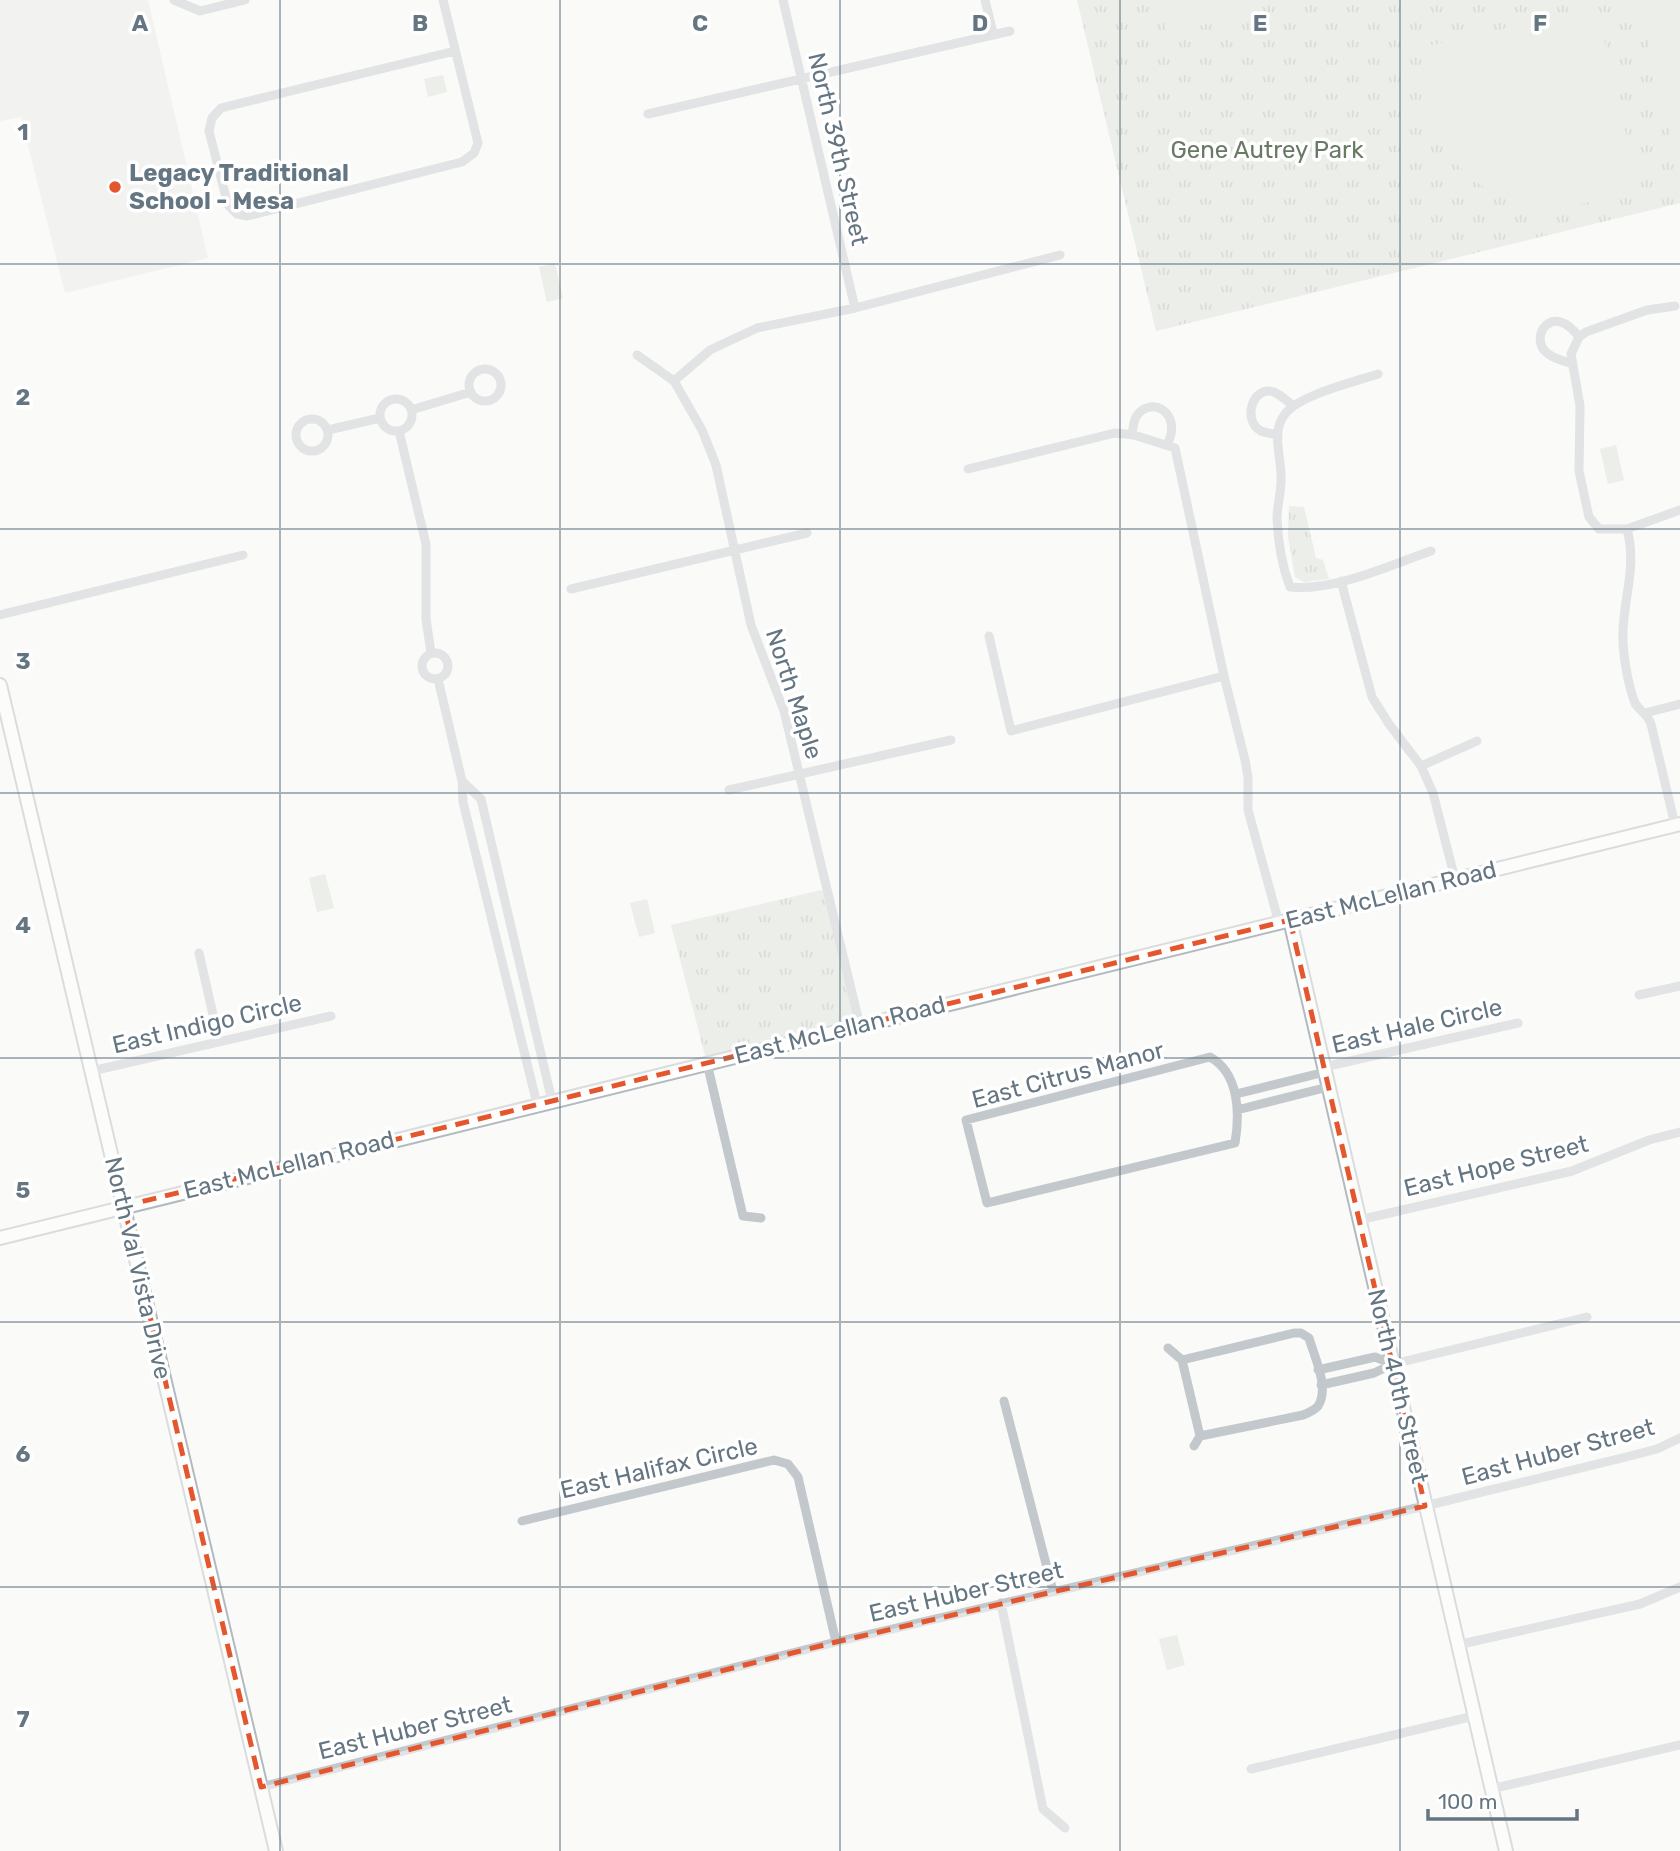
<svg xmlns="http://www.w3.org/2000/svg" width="1680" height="1851" font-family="Rubik,sans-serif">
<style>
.built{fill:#e8e9e9}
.grass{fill:url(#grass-tufts)}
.garden{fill:#dadfd7}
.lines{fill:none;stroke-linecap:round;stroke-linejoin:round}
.secondary-casing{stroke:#b3babf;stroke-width:16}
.street{stroke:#c3c8cc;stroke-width:9}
.secondary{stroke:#fff;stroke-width:12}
.marked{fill:none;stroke:#e4572e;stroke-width:5;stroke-dasharray:14 9;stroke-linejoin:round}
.grid{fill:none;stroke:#657683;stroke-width:2;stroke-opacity:0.55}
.poi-dot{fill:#e4572e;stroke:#fff;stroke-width:2.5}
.labels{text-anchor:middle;stroke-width:7;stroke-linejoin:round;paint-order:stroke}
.street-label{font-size:24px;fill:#657683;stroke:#fff}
.park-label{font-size:24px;fill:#687a64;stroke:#fff}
.poi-label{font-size:24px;font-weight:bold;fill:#657683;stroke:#fff;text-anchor:start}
.grid-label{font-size:23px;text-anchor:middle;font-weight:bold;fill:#657683;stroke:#fff;stroke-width:7;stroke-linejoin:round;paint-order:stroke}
</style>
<defs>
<pattern id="grass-tufts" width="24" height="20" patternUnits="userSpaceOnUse" patternTransform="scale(1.75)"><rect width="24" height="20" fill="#dadfd7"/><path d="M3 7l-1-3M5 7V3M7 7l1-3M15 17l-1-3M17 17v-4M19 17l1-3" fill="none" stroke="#b4b9b4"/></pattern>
</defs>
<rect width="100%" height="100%" fill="#fafaf8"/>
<path class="built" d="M 0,0 L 148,0 L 208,258 L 65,293 L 21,117 L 0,121 Z"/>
<path class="grass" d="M 1077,0 L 1680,0 L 1680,203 L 1156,331 Z
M 1289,506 L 1304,507 L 1316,558 L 1323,560 L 1329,579 L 1304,582 L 1295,577 L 1288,537 Z
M 826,889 L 860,1026 L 707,1063 L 671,925 Z"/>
<path class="garden" d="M 1158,0 L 1242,0 L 1246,14 L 1167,34 Z
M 1639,0 L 1680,0 L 1680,162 L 1675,158 Z
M 1597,8 L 1634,169 C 1626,184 1612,192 1597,199 C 1538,225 1465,191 1437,136 C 1428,119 1424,98 1425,79 C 1425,68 1426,58 1423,47 Z
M 443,75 L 447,92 L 428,97 L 424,79 Z
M 555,263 L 563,298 L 547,302 L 539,267 Z
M 1616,445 L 1624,480 L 1608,484 L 1600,449 Z
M 325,874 L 334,908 L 317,912 L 309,878 Z
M 647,899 L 655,933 L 639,937 L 630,903 Z
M 1177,1635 L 1185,1665 L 1167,1670 L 1159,1639 Z"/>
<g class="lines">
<g class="secondary-casing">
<path id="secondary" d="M 0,685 L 276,1851
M 1290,920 L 1506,1851
M 0,1238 L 1680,824"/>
</g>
<path class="street" d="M 174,0 L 200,11 L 245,0
M 443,0 L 478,143 L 474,153 L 462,162 L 247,216 L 237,214 L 228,205 L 209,131 L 212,118 L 221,108 L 455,51
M 783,0 L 855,308
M 985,0 L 993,33
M 648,114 L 1010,31
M 1675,306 L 1647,310 L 1586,332 L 1579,337 L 1571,354 L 1580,406 L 1579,471 L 1589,517 L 1599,529 L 1627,529 L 1680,510
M 637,355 L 674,381 L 702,430 L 716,465 L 751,625 L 784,711 L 860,1026
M 1573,364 C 1564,361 1554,359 1547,353 C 1528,338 1552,300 1579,337
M469 385a16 16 0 1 1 32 0a16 16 0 1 1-32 0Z
M 1378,374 C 1354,382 1299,395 1285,414 C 1271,432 1281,455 1281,476 C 1282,490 1277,504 1277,519 C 1278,541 1282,566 1290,587 C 1333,592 1390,565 1431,551
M 674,381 L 710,350 L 757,328 L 855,308 L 1060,255
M380 415a16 16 0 1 1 32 0a16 16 0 1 1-32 0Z
M 411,410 L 471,392
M296 435a16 16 0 1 1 32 0a16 16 0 1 1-32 0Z
M 328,430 L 380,418
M 399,431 L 426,544 L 426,619 L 431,653
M 1132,435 C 1133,430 1133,422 1136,417 C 1149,395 1184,411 1167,445
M 1278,435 C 1273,434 1266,433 1261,431 C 1242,421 1252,385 1274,392 C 1281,395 1287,401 1293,406
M 968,469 L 1115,433 L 1134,435 L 1175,448 L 1224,676 L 1245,760 L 1248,777 L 1248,810 L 1279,923
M 1627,529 C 1637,567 1624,595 1623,632 C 1622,650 1628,686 1635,703 C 1640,711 1648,715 1651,724 L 1675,825
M 1341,581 L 1372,697 L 1389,724 L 1421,766 L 1433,793 L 1455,879
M 571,589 L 807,533
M 0,615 L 243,555
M 989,636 L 1011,731 L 1224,676
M422 666a13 13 0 1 1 26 0a13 13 0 1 1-26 0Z
M 438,679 L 462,781 L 463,802 L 537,1104
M 1645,713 L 1680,704
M 1421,766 L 1477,741
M 462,781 L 481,799 L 552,1101
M 729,790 L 951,740
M 199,953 L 219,1041
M 1639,995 L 1680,986
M 1210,1057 C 1239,1073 1240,1113 1235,1143 L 987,1203 L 966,1120 Z
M 707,1063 L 743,1216 L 761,1218
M 1324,1067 L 1518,1023
M 92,1071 L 331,1016
M 1236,1094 L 1325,1072
M 1237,1110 L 1328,1087
M 1359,1220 L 1572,1171 L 1649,1140 L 1680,1132
M 1168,1348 L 1182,1360 L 1294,1333 L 1301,1333 L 1309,1338 C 1314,1356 1330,1388 1318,1406 C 1315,1410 1308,1413 1303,1415 L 1200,1436 L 1194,1446
M 1182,1360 L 1200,1436
M 1318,1370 L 1375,1357 L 1393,1364
M 1321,1385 L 1374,1373 L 1393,1364 L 1587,1317
M 1004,1401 L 1053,1591
M 522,1521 L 774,1460 L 788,1464 L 798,1477 L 836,1642
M 1001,1603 L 1043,1809 L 1065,1828
M 1457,1645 L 1640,1604 L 1680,1587
M 1251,1769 L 1474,1716
M 261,1787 L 836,1642 L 1425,1506 L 1626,1457 L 1657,1449 L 1680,1438
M 1491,1789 L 1680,1745"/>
<use href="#secondary" class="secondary"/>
</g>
<path d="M0 0H1680V1851H0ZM 1290,920 L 1425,1506 L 836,1642 L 261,1787 L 124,1206 Z" fill="#fafaf8" fill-opacity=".55" fill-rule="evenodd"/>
<path class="marked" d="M 1290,920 L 1425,1506 L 836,1642 L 261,1787 L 124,1206 Z"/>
<path class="grid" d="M 280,0 L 280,1851M 560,0 L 560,1851M 840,0 L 840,1851M 1120,0 L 1120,1851M 1400,0 L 1400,1851M 0,264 L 1680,264M 0,529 L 1680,529M 0,793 L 1680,793M 0,1058 L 1680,1058M 0,1322 L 1680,1322M 0,1587 L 1680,1587"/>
<circle class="poi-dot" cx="115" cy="187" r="7"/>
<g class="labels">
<g class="street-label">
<text transform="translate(838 149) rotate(77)" y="8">North 39th Street</text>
<text transform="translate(794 694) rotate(72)" y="8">North Maple</text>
<text transform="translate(1391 895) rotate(-14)" y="8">East McLellan Road</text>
<text transform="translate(207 1024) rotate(-13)" y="8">East Indigo Circle</text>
<text transform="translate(1417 1026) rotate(-13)" y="8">East Hale Circle</text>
<text transform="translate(840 1030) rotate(-14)" y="8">East McLellan Road</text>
<text transform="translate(1068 1075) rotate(-15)" y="8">East Citrus Manor</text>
<text transform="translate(289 1165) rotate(-14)" y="8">East McLellan Road</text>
<text transform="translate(1496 1166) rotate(-14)" y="8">East Hope Street</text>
<text transform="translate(138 1268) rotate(77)" y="8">North Val Vista Drive</text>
<text transform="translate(1398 1386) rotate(77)" y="8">North 40th Street</text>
<text transform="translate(1558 1452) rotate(-15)" y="8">East Huber Street</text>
<text transform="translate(659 1468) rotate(-13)" y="8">East Halifax Circle</text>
<text transform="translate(966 1592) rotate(-13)" y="8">East Huber Street</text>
<text transform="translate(415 1728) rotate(-14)" y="8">East Huber Street</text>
</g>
<g class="park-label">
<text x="1267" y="158">Gene Autrey Park</text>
</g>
<g class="poi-label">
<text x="129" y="181">Legacy Traditional<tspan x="129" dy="28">School - Mesa</tspan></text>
</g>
</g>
<g class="grid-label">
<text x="140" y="31">A</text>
<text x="420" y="31">B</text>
<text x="700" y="31">C</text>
<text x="980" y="31">D</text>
<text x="1260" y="31">E</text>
<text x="1540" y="31">F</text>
<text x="23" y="140">1</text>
<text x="23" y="405">2</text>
<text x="23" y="669">3</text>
<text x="23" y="933">4</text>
<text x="23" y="1198">5</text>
<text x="23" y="1462">6</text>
<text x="23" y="1727">7</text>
</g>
<path d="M1428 1809v10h149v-10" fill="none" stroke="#657683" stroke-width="3.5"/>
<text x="1438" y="1809" font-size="21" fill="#657683" stroke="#ffffff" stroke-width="5" paint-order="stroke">100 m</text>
</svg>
